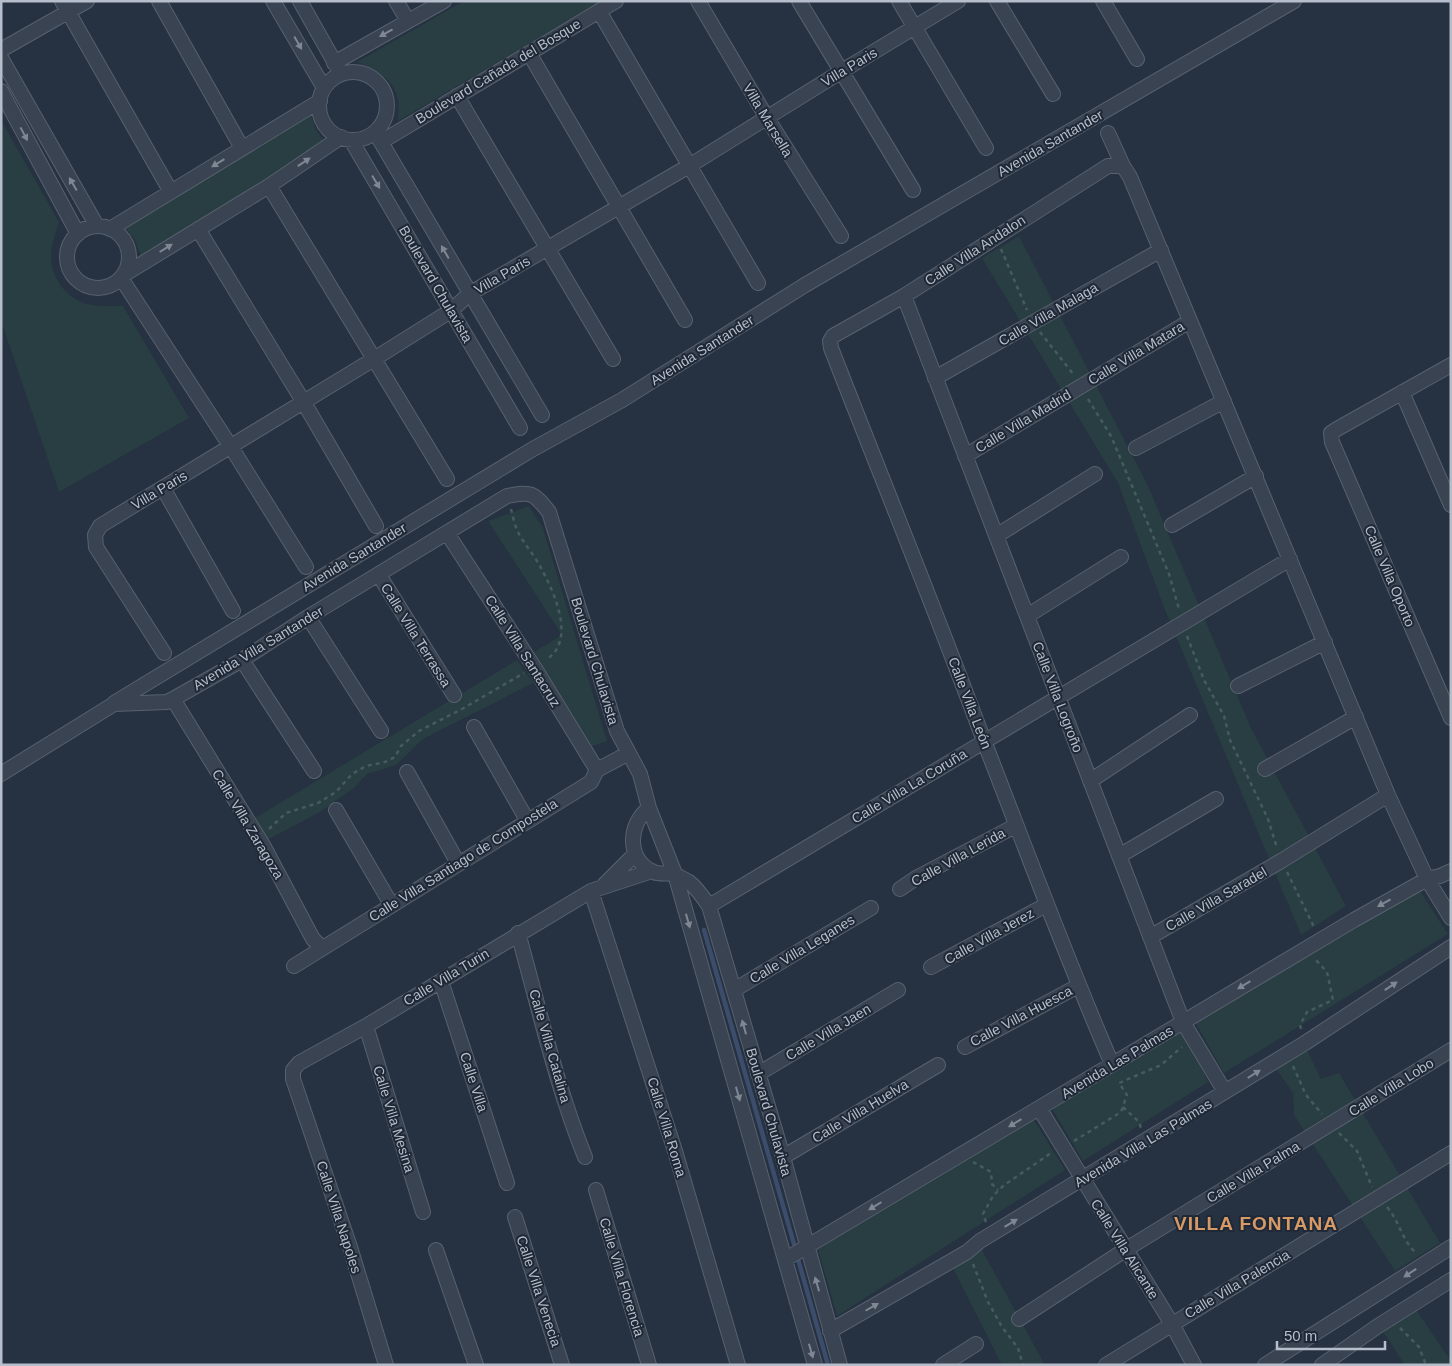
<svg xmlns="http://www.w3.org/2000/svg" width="1452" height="1366" font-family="Arial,sans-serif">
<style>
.green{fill:#283e42}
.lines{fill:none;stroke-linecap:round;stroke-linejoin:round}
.stream{stroke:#3b4d6a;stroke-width:4.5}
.minor-casing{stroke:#58616e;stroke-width:16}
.path{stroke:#465b5f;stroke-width:2.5;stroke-dasharray:4 4;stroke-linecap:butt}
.minor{stroke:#3a4351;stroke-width:14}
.oneway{fill:#7f8794}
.labels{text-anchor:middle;stroke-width:4;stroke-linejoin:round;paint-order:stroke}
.street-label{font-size:14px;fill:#b7becb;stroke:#1f2836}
.district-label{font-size:19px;font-weight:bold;letter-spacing:1px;fill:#d69a66;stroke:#1f2836}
</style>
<rect width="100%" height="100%" fill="#263141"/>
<path class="green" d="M 464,1 L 601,1 L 398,121 C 398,115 399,108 398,101 C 395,79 375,69 357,62 Z
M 311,116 L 316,130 L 325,142 L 141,256 L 135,240 L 123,225 Z
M 1,120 L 59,222 C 56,232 51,245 51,256 C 51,275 63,294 81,302 C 93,307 110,306 123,306 L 189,418 L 59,492 L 1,321 Z
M 1019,236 L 1148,486 L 1251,728 L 1346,906 L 1301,935 L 1163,605 L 1118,483 L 982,258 Z
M 529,506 L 543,528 L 607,741 L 592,746 L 534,652 L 562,635 L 488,521 Z
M 517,660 L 533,683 L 423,739 L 396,765 L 367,774 L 354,788 L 320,812 L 267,840 L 253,819 Z
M 1420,891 L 1448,934 L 1224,1073 L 1194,1020 Z
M 1180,1033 L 1192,1047 L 1208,1082 L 1083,1161 L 1051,1107 Z
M 1306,1048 L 1321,1079 L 1339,1073 L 1440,1243 L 1395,1271 L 1294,1115 L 1293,1093 L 1274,1066 Z
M 1034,1120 L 1065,1170 L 837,1316 L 818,1249 L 961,1160 Z
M 981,1248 L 1045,1365 L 1002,1365 L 953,1268 Z
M 1415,1308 L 1451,1361 L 1451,1365 L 1405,1365 L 1382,1330 Z"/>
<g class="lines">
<path class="stream" d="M 704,930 L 794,1244
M 798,1259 L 828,1365"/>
<g class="minor-casing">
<path id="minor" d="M 62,1 L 171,192
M 159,1 L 242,148
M 273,1 L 324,88
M 300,1 L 339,70
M 396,1 L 408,21
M 698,1 L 767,118 L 841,236
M 799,1 L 913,190
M 899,1 L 986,148
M 997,1 L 1053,94
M 1103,1 L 1137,59
M 599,11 L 758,283
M 1,50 L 87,1
M 529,53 L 685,320
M 1,58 L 97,226
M 334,63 L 444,1
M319 106a34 34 0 1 1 68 0a34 34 0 1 1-68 0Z
M 1,91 L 78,234
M 457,96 L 613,359
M 375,132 L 542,415
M 1108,133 L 1123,166 L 1130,177 L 1388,795 L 1427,879 L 1451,918
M 351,140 L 520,428
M 381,142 L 616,1
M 269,186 L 447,479
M67 257a31 31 0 1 1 62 0a31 31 0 1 1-62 0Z
M 110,229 L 320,101
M 198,229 L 303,401 L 376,526
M 125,274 L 269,186 L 341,137
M 121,278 L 231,447 L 306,567
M 904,296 L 1183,1022 L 1225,1092
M 1451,365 L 1337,429 L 1331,433 L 1332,442 L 1451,718
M 935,378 L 1161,250
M 1402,392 L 1451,505
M 1136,448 L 1224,401
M 965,456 L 1190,321
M 163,488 L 233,611
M 1172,525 L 1256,476
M 447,533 L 534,667 L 597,770
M 996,536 L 1095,474
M 379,575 L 454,695
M 1027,616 L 1121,557
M 308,617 L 381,731
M 164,653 L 96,547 L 95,535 L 100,526 L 374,359 L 452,310 L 469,294 L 689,166 L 842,71 L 958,1
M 242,660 L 314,771
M 1238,686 L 1325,642
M 173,699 L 264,847 L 313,939 L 322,948
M 114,703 L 533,449 L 622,400 L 805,285 L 1294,1
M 474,727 L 527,820
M 1265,769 L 1356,717
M 407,772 L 458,863
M 1,774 L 114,704 L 167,702 L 173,699 L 242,660 L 308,617 L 507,496 C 532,491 534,493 549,512 L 617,731 L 640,774 L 649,808 L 675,874 L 815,1365
M 1090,781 L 1190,715
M 649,808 C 628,824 626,859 653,872 C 661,875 668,872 675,875 C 679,876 685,880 689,882 C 697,888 703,897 709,906 L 783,1157 L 840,1365
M 336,810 L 391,904
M 1119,856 L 1216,799
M 604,885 L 635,854
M 900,889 L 916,878 L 1015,826
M 591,891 L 675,1151 L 738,1365
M 709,906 L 1290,559
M 518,933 C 539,1008 556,1085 585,1157
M 1150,937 L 1281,861 L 1388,795
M 294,966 L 591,782 L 597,770 L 629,753
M 931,967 L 1046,905
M 441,981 L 507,1183
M 734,990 L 871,908
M 366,1026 L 423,1212
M 965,1047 L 1078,986
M 1112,1064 C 1066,958 1026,849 984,741 C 935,609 882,479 831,348 L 830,341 L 833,336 L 904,296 L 1108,166 L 1123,166
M 758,1074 L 898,990
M 1039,1108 L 1172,1324 L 1194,1365
M 783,1157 L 938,1065
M 596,1190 L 649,1365
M 515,1217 L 562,1365
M 436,1250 L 476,1365
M 786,1259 L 1354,920 L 1427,879 L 1440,876 L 1451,871
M 1019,1319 L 1125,1250 L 1451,1050
M 830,1331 L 967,1252 L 980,1241 L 1305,1043 L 1451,947
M 386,1365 L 350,1247 L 293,1079 L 293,1070 L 299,1063 L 366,1026 L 591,891 L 652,871
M 943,1365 L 976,1344
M 1106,1365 L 1451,1153
M 1265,1365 L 1451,1247
M 1322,1365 L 1378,1326 L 1451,1280"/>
</g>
<path class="path" d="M 1001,249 L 1027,310
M 1040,332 L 1074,375
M 1088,399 L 1111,436 L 1169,574 L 1179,609
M 511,509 C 513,517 515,527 519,534 C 525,545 534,555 540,566 C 554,592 577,640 546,660
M 1187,636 L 1204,680 L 1224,716 L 1230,740 L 1268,819 L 1277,848
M 269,829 L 286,813 L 318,803 L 336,792 L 352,774 L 366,766 L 385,762 L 395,757 L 401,746 L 419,731 L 462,709 L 524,673
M 1287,872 L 1314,927
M 1301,1029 L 1300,1025 L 1307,1012 L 1333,1000 L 1327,972 L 1314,958
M 1293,1066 L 1306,1095 L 1322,1114
M 1123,1107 L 1139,1122 L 1141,1128
M 1339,1133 L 1357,1151 L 1372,1187
M 1074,1141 L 1121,1112 L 1127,1095 L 1119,1083 L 1161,1065 L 1182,1047
M 973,1162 L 991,1172 L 992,1184 L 998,1190
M 1387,1207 C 1400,1222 1401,1239 1416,1253
M 986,1222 L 983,1214 L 993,1196 L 1003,1186 L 1051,1153
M 973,1264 L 988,1302 L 1002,1327 L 1018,1348 L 1023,1365
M 1400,1328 L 1419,1347 L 1426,1365"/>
<use href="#minor" class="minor"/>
</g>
<defs><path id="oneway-solid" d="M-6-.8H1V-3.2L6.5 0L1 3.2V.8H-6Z" transform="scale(1.25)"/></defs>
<g class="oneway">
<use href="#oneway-solid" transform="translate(386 33) rotate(151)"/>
<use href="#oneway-solid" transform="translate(298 43) rotate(60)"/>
<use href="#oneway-solid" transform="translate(24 134) rotate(62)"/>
<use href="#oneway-solid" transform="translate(304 162) rotate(-34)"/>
<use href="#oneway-solid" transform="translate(218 163) rotate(149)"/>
<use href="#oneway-solid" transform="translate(376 182) rotate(59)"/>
<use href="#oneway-solid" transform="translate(73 184) rotate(-120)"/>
<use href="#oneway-solid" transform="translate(166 248) rotate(-32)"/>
<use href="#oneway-solid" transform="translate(445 252) rotate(-120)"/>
<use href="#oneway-solid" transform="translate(1384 903) rotate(151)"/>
<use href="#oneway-solid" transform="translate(688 921) rotate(74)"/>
<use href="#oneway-solid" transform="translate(1244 985) rotate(149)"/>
<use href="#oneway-solid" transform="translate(1391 986) rotate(-33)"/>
<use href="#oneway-solid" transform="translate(744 1027) rotate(-106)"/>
<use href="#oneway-solid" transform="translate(1254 1074) rotate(-32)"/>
<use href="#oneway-solid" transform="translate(738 1094) rotate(74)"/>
<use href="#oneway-solid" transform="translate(1015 1123) rotate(149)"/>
<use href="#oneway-solid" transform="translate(875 1206) rotate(149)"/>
<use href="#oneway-solid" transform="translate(1011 1223) rotate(-31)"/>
<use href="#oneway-solid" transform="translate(1410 1273) rotate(147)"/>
<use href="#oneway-solid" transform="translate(817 1284) rotate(-106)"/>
<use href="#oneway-solid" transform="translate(872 1307) rotate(-30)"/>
<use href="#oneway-solid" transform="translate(811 1351) rotate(74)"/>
</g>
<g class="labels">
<g class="street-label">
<text transform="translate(849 67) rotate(-31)" y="5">Villa Paris</text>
<text transform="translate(498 71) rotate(-31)" y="5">Boulevard Cañada del Bosque</text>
<text transform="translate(768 120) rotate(59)" y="5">Villa Marsella</text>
<text transform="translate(1050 143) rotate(-30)" y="5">Avenida Santander</text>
<text transform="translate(975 250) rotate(-33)" y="5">Calle Villa Andalon</text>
<text transform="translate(502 275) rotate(-30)" y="5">Villa Paris</text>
<text transform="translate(436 284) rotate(60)" y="5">Boulevard Chulavista</text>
<text transform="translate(1048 314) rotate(-30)" y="5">Calle Villa Malaga</text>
<text transform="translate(702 350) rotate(-32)" y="5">Avenida Santander</text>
<text transform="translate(1136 353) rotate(-31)" y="5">Calle Villa Matara</text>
<text transform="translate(1023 421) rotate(-31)" y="5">Calle Villa Madrid</text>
<text transform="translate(159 490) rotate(-31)" y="5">Villa Paris</text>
<text transform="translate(354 557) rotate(-31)" y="5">Avenida Santander</text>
<text transform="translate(1390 576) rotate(67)" y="5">Calle Villa Oporto</text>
<text transform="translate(416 635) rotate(58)" y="5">Calle Villa Terrassa</text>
<text transform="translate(258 648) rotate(-31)" y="5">Avenida Villa Santander</text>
<text transform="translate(523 651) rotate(58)" y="5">Calle Villa Santacruz</text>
<text transform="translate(595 661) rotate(73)" y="5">Boulevard Chulavista</text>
<text transform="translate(1058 697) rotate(69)" y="5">Calle Villa Logroño</text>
<text transform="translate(970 703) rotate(69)" y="5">Calle Villa León</text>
<text transform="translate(909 786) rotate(-31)" y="5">Calle Villa La Coruña</text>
<text transform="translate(248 824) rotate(59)" y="5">Calle Villa Zaragoza</text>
<text transform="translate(958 857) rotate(-29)" y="5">Calle Villa Lerida</text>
<text transform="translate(463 860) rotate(-32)" y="5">Calle Villa Santiago de Compostela</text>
<text transform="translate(1216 899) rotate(-30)" y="5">Calle Villa Saradel</text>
<text transform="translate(989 936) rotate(-29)" y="5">Calle Villa Jerez</text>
<text transform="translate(802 949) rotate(-31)" y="5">Calle Villa Leganes</text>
<text transform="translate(446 977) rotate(-31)" y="5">Calle Villa Turin</text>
<text transform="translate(1021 1016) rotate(-28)" y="5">Calle Villa Huesca</text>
<text transform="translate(828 1032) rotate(-31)" y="5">Calle Villa Jaen</text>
<text transform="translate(550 1046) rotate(74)" y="5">Calle Villa Catalina</text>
<text transform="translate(1117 1062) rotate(-31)" y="5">Avenida Las Palmas</text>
<text transform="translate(474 1082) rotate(72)" y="5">Calle Villa</text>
<text transform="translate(1391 1087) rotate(-32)" y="5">Calle Villa Lobo</text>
<text transform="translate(860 1111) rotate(-31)" y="5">Calle Villa Huelva</text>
<text transform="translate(769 1112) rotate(74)" y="5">Boulevard Chulavista</text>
<text transform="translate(394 1119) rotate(73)" y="5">Calle Villa Mesina</text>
<text transform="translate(667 1127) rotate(73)" y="5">Calle Villa Roma</text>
<text transform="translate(1143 1143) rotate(-31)" y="5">Avenida Villa Las Palmas</text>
<text transform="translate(1253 1172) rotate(-31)" y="5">Calle Villa Palma</text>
<text transform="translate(339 1217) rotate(72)" y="5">Calle Villa Napoles</text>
<text transform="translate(1125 1249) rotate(58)" y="5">Calle Villa Alicante</text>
<text transform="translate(622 1277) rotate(73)" y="5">Calle Villa Florencia</text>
<text transform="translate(1237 1284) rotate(-31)" y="5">Calle Villa Palencia</text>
<text transform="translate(539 1291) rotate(72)" y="5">Calle Villa Venecia</text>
</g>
<g class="district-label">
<text x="1256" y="1230">VILLA FONTANA</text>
</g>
</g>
<rect width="1452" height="1366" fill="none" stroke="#b7becb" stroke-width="5"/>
<path d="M1277 1341v8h108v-8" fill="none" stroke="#b7becb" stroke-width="2.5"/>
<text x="1284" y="1341" font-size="15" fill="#b7becb" stroke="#1f2836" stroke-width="4" paint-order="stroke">50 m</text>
</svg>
